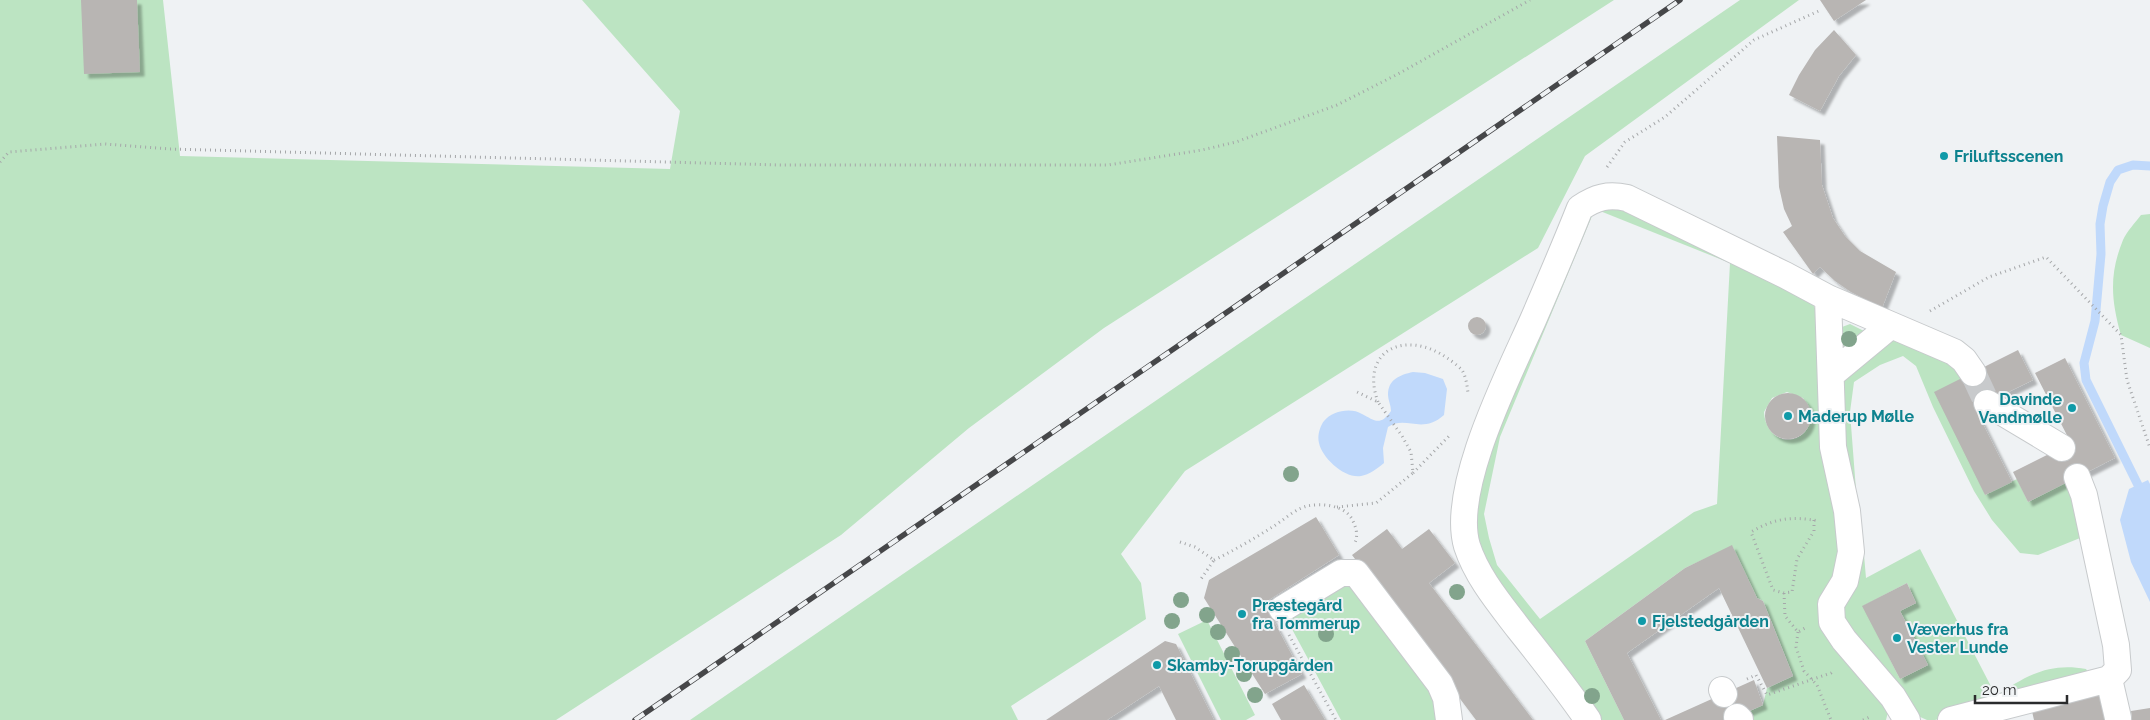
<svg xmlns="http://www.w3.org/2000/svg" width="2150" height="720" font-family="Raleway,sans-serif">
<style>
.green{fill:#bce4c2;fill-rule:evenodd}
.water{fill:#c0d9fb}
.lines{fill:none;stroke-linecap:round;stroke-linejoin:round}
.stream{stroke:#c0d9fb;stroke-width:9}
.building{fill:#b8b5b3;filter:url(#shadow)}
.street-tunnel{stroke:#c8cacc;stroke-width:26;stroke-dasharray:26 13;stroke-linecap:butt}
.street-casing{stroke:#c7cacc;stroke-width:28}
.path{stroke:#a5a7a9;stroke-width:3;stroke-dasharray:1 4;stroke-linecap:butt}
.street{stroke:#fff;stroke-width:26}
.rail-casing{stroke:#464749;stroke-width:5.5}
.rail{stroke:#eff2f4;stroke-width:4;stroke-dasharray:11;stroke-linecap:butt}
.tree{fill:#82a48c}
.culture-dot{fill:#0f9aa8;stroke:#eff2f4;stroke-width:2}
.labels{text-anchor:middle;stroke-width:4;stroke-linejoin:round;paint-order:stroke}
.culture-label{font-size:16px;font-weight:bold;fill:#0d838f;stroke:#eff2f4;text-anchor:start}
</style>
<defs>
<filter id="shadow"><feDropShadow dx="4.5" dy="4.5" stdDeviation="1" flood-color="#0004"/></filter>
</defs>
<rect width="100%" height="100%" fill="#eff2f4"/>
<path class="green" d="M 0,0 L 163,0 L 180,156 L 670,169 L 680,111 L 582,0 L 1614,0 L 1104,328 L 969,428 L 841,535 L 556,720 L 0,720 Z
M 1740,0 L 1799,0 L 1585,156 L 1538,248 L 1185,471 L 1121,554 L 1141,583 L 1146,619 L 1011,706 L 1018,720 L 690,720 Z
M 1622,205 L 1811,301 L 1816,310 L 1843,527 L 1831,589 L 1888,712 L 1886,720 L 1746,720 L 1741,715 L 1763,705 L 1767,688 L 1793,676 L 1763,601 L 1757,598 L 1732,546 L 1685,568 L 1585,641 L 1624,720 L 1597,720 L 1479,561 L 1471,538 L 1478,476 L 1591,208 ZM 1595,209 L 1730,263 L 1717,504 L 1694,512 L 1540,619 L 1497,565 L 1489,538 L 1484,514 L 1500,437 ZM 1787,392 L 1803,398 L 1811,412 C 1811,449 1766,449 1764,412 L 1772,398 Z
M 2150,214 L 2150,348 L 2121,335 C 2111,300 2109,274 2123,240 C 2127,231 2135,223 2141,215 Z
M 1850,324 L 1864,331 L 1837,358 L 1842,327 Z
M 1899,338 L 1962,368 L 1985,495 L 2017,479 L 2028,502 L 2071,480 L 2085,536 L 2038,555 L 2020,553 L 1992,520 L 1974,491 L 1933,407 L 1916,366 L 1903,356 L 1880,365 L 1854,382 L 1850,412 L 1857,503 L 1862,532 L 1866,578 L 1920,549 L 1996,696 C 2025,676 2049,662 2086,669 L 2090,675 L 1935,720 L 1927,720 L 1918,716 L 1843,625 L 1841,374 L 1880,344 ZM 1907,583 L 1916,603 L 1900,611 L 1928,665 L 1900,679 L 1863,606 Z
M 1350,578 L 1435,689 L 1437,715 L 1435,720 L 1341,720 L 1286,618 Z
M 1207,620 L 1255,715 L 1246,720 L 1221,720 L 1178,634 Z"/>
<path class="water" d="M 1413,372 L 1425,373 L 1443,379 L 1447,389 L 1444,415 C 1422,435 1406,415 1388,427 L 1383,448 L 1384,463 C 1378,468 1369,475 1361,476 C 1345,479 1322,458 1319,443 C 1317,436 1320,426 1324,421 C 1332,411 1351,407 1362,414 C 1374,420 1380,427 1391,411 C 1391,405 1388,400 1388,395 C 1388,379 1400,375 1413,372 Z
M 2148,480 L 2150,484 L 2150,602 L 2131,562 L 2120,520 L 2129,489 Z"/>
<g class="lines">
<path class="stream" d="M 2138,485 L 2086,380 L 2084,363 L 2095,321 L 2101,254 L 2100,224 L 2103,206 L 2110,182 L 2118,170 L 2133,165 L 2150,166"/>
</g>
<path class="building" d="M 81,0 L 137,0 L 140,72 L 84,74 Z
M 1820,0 L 1866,0 L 1834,21 Z
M 1834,30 L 1856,55 L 1839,76 L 1820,111 L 1789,95 L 1799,75 L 1815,50 Z
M 1777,136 L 1820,140 L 1822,185 L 1833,218 L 1845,236 L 1860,251 L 1896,272 L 1882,308 L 1851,292 L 1835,281 L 1820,267 L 1813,274 L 1783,232 L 1792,226 L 1784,209 L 1779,187 Z
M1468 326a9 9 0 1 1 18 0a9 9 0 1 1-18 0Z
M 2018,350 L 2033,380 L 1975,408 L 2012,482 L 1985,495 L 1934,392 Z
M 2065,358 L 2115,458 L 2028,502 L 2013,472 L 2071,443 L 2035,373 Z
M1765 416a23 23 0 1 1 46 0a23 23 0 1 1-46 0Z
M 1316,517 L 1339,555 L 1264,603 L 1302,674 L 1265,694 L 1204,598 L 1209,580 Z
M 1387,529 L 1402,549 L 1429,529 L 1455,563 L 1429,583 L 1533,720 L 1476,720 L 1352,555 Z
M 1732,545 L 1757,598 L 1763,601 L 1793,676 L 1767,688 L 1719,588 L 1627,653 L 1661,720 L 1624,720 L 1585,641 L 1685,568 Z
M 1907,583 L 1916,603 L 1900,611 L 1928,665 L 1900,679 L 1862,606 Z
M 1165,641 L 1176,644 L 1214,720 L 1176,720 L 1159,686 L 1107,720 L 1046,720 Z
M 1754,680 L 1763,705 L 1729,720 L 1665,720 Z
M 1304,685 L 1325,720 L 1281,720 L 1272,704 Z
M 2099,691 L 2105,720 L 2034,720 L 2031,707 Z
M 2150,708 L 2150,720 L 2132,720 L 2131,711 Z"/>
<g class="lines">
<path class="street-tunnel" d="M 1973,373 L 1987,403"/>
<g class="street-casing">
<path id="street" d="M 1828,298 L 1833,447 L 1847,511 L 1851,552 L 1845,581 L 1831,604 L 1832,622 L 1844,640 L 1893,697 L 1907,720
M 1832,374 L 1890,326
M 1987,403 L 2062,448
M 1282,609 L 1341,573 L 1356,573 L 1440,684 L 1446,698 L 1449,720
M 2109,679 L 2118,718
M 1722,690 L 1724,694
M 1737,717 L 1740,720
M 1588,720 C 1566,688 1543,659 1519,629 C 1500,604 1477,577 1467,546 C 1450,489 1509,374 1533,320 C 1549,283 1565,246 1580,208 C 1596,197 1608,194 1627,198 L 1785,275 L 1828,298 L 1954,352 L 1964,360 L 1973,373
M 1951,720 L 2109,679 L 2118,670 L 2116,645 L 2084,495 L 2077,477"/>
</g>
<path class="path" d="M 0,162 L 9,152 L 105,144 L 170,149 L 780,165 L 1108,165 L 1202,150 L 1236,142 L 1337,105 L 1398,74 L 1530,0
M 1607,167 L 1625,142 L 1665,117 L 1754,40 L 1821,10
M 1930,311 L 1989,277 L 2046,257 L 2121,335 L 2127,380 L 2150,448
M 1378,402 C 1359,350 1406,329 1447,358 C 1452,361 1458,366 1462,370 C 1466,377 1467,385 1468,393
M 1413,473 L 1451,434
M 1337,507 L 1376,503 L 1413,473 L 1411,452 L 1402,436 L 1378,402 L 1357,392
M 1814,520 L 1814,531 L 1797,559 L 1792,592 L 1784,593 L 1773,590 L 1751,532 C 1775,518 1792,516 1819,521
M 1180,542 L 1195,547 L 1214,560 L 1201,579
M 1214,560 C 1235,550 1255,538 1274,526 C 1285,519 1295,509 1307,506 C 1322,503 1344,505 1352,519 C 1356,527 1359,536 1354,544
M 1784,593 L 1785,616 L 1798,632 L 1805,628
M 1798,632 L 1796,647 L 1804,671 L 1817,685 L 1831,720
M 1289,635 L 1336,720
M 1747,679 L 1756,675 L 1767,695 L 1831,673 L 1834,670
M 1863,720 L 1872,716"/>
<use href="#street" class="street"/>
<g class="rail-casing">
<path id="rail" d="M 635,720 L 1680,0"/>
</g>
<use href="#rail" class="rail"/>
</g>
<g class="tree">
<circle cx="1849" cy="339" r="8"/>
<circle cx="1291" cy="474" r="8"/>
<circle cx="1457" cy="592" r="8"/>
<circle cx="1181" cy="600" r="8"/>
<circle cx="1207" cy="615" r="8"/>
<circle cx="1172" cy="621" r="8"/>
<circle cx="1218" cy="632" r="8"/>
<circle cx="1326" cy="634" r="8"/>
<circle cx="1232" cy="654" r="8"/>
<circle cx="1244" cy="674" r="8"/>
<circle cx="1255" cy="695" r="8"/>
<circle cx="1592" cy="696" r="8"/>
</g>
<g class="culture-dot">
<circle cx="1944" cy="156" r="5"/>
<circle cx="2072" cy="408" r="5"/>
<circle cx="1788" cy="416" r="5"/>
<circle cx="1242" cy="614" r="5"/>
<circle cx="1642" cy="621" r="5"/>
<circle cx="1897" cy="638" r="5"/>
<circle cx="1157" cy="665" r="5"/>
</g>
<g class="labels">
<g class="culture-label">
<text x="1954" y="162">Friluftsscenen</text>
<text x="2062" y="405" text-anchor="end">Davinde<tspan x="2062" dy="18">Vandmølle</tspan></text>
<text x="1798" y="422">Maderup Mølle</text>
<text x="1252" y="611">Præstegård<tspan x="1252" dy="18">fra Tommerup</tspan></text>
<text x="1652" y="627">Fjelstedgården</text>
<text x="1907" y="635">Væverhus fra<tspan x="1907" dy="18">Vester Lunde</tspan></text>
<text x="1167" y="671">Skamby-Torupgården</text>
</g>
</g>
<path d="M1975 695v8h92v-8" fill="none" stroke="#2a2b2c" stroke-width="2.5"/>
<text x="1982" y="695" font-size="15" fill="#2a2b2c" stroke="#eff2f4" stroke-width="4" paint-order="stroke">20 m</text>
</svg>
